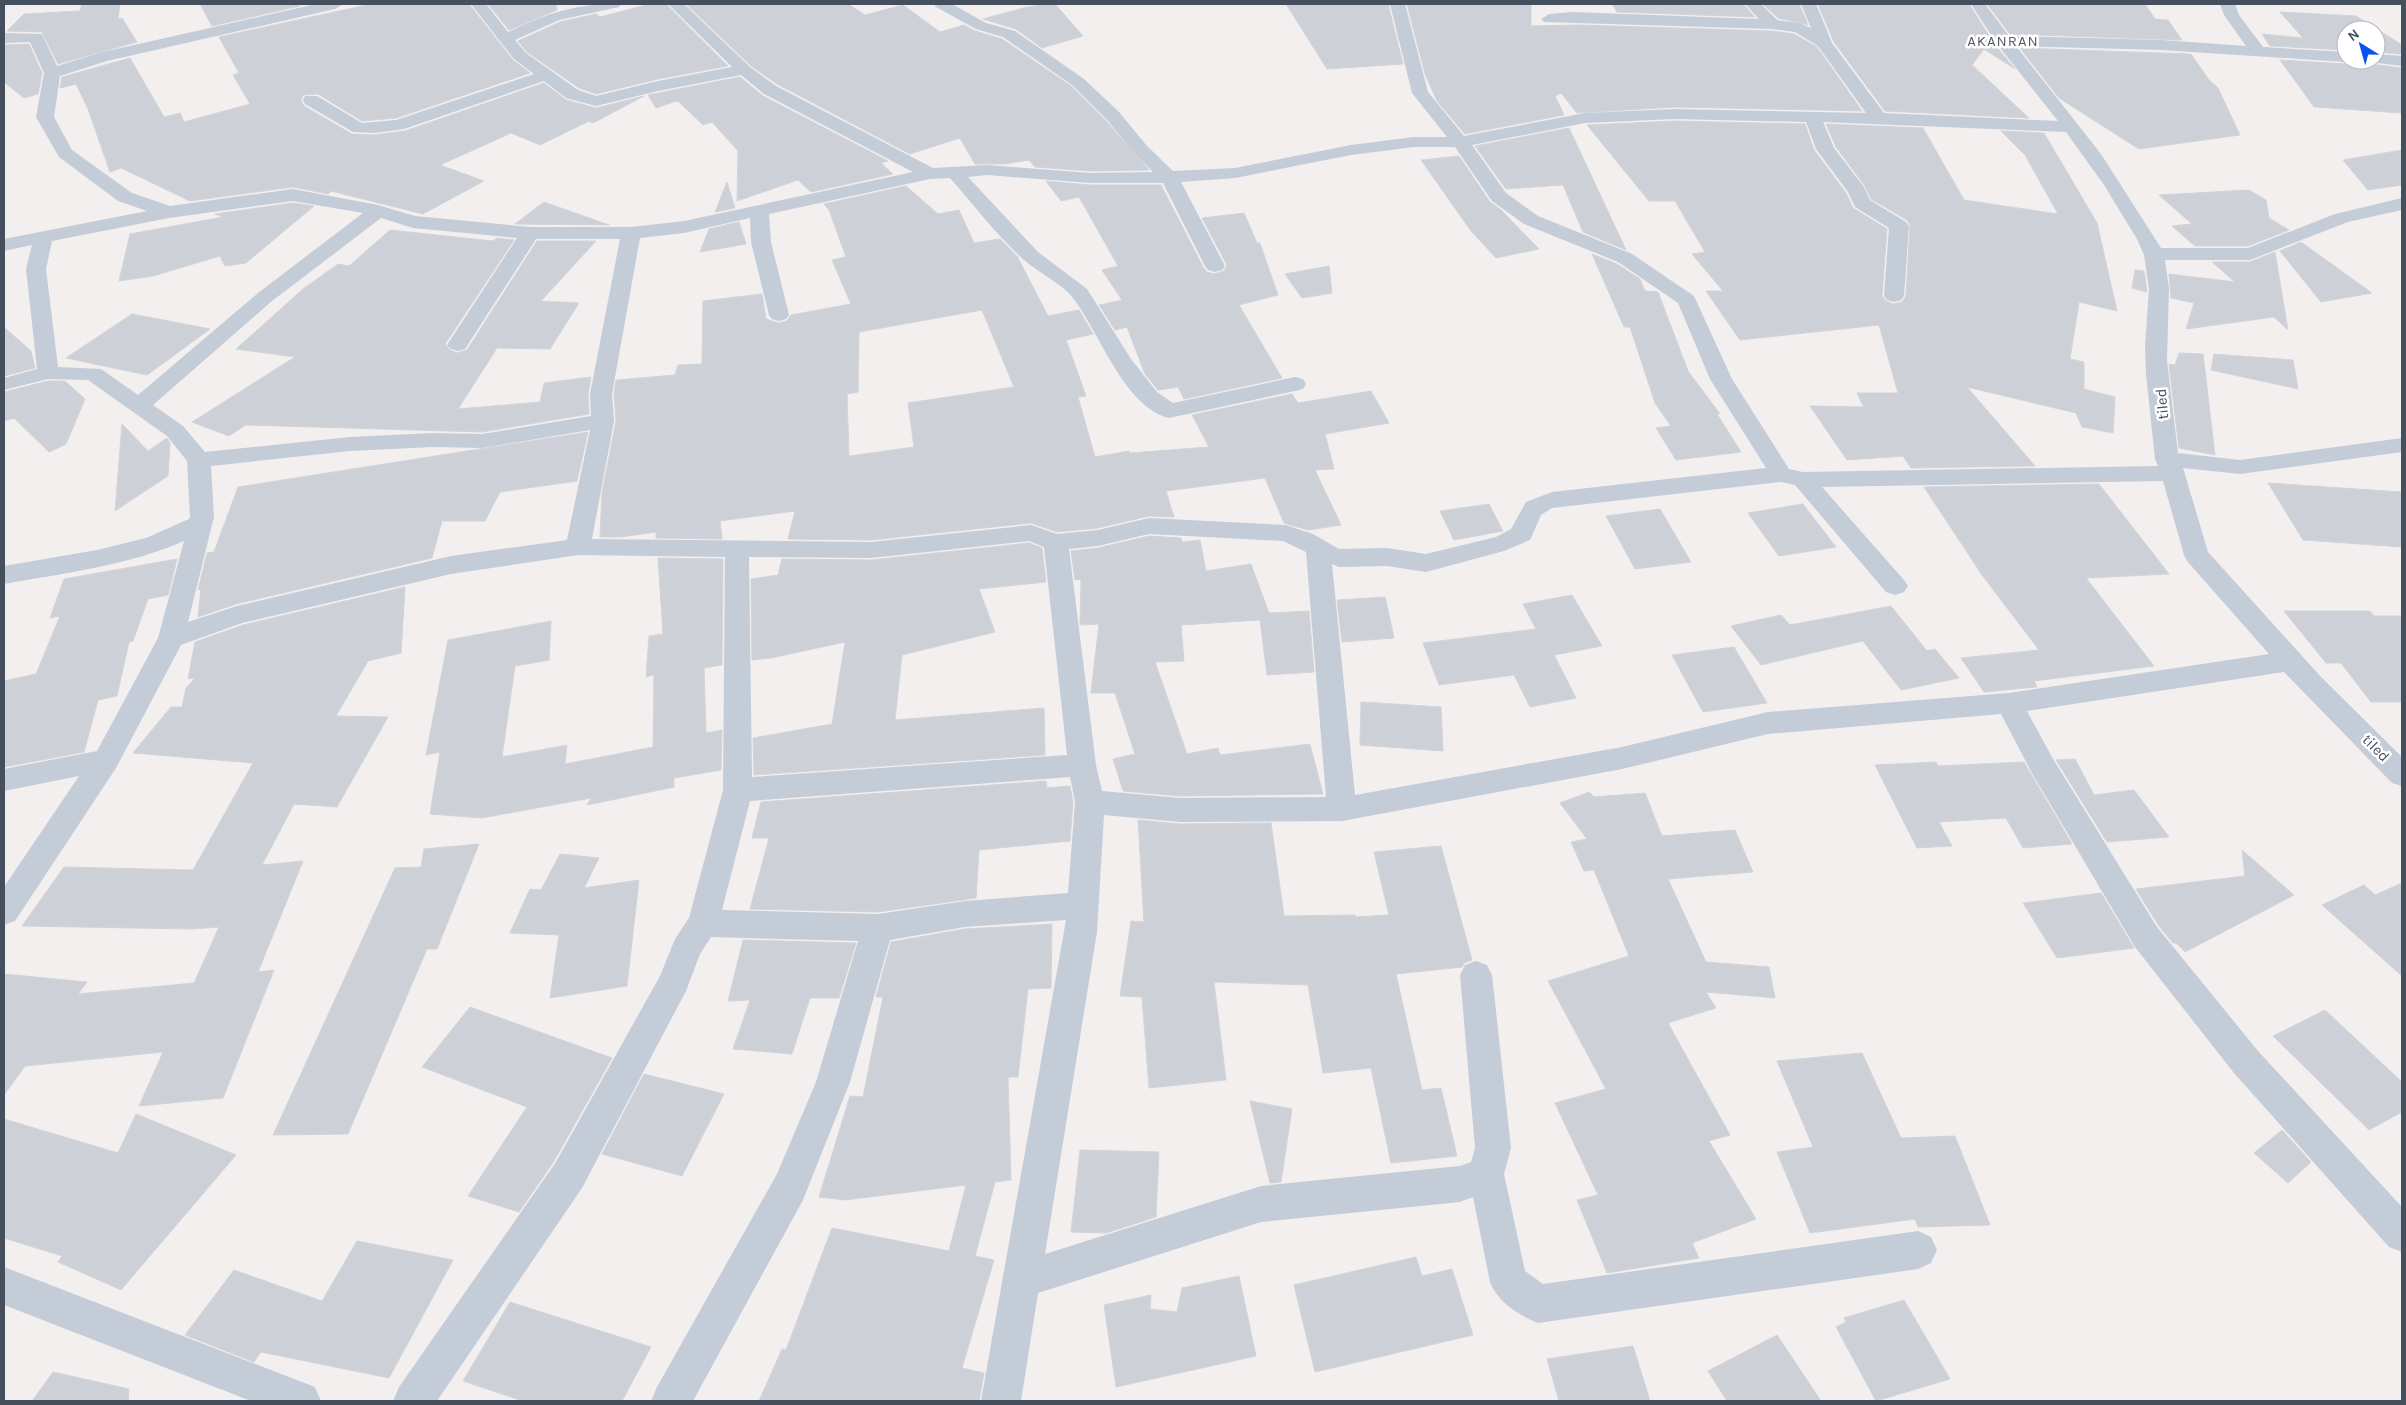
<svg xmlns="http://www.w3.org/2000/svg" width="2406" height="1405" font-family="Karla,sans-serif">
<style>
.building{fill:#cdd0d7;stroke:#d2d4db;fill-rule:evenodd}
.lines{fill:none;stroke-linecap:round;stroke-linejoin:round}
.street{fill:#c4ccd8;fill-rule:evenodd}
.labels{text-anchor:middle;stroke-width:5;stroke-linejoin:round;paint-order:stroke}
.far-quarter-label{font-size:15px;letter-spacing:1px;fill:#5b5e64;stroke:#fff}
.street-label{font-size:15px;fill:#454f5e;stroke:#fff}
</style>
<rect width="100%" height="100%" fill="#f2efee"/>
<path class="building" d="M 82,4 L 120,4 L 118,19 L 122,18 L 137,42 L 58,64 L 42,32 L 7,31 L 24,14 L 80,11 Z
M 200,4 L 299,4 L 300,6 L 212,26 Z
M 371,4 L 469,4 L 513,60 L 530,73 L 396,118 L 362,121 L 318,94 L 303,95 L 301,101 L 304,106 L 352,134 L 374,135 L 405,131 L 544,83 L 566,100 L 596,108 L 644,96 L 593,123 L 589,121 L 540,145 L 511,133 L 440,165 L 484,181 L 423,214 L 331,191 L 328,194 L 293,187 L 190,201 L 121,168 L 110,172 L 88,109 L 76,84 L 60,88 L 62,77 L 130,58 L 164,117 L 180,113 L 184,122 L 250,104 L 233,75 L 239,73 L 219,37 Z
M 488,4 L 556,4 L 557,10 L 509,30 Z
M 650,4 L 666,4 L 728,66 L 658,79 L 596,94 L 579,88 L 527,52 L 518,41 L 560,22 L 596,14 L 600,17 Z
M 686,4 L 848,4 L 865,15 L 903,5 L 940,32 L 964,25 L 975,31 L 1002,39 L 1071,86 L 1106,121 L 1149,170 L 1090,171 L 1035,167 L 1029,160 L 1004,164 L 975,164 L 960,138 L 910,154 L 777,84 L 751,66 Z
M 1046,4 L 1055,4 L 1083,36 L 1042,48 L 1016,29 L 983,19 L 1023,8 Z
M 1286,4 L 1388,4 L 1403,64 L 1327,69 Z
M 1407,4 L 1531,4 L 1531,26 L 1579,25 L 1772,31 L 1794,34 L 1817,47 L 1862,111 L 1675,107 L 1577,113 L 1561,93 L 1555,96 L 1564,115 L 1465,134 L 1437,101 L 1425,74 Z
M 1612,4 L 1743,4 L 1755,17 L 1617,12 Z
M 1763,4 L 1799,4 L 1808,25 L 1778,18 Z
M 1818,4 L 1969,4 L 1995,45 L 2015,69 L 1984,49 L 1972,65 L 2029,118 L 1885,111 L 1834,42 Z
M 1987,4 L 2145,4 L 2155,19 L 2168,20 L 2182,40 L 2010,34 Z
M 2280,12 L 2356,16 L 2402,45 L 2402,54 L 2376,52 L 2376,30 L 2346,30 L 2346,50 L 2270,46 L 2262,34 L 2303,38 Z
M 29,44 L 42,73 L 38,94 L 24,98 L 4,82 L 4,45 Z
M 2020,48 L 2191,54 L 2209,80 L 2218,88 L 2240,135 L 2139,149 L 2059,98 Z
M 2280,60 L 2346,64 L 2354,60 L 2367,60 L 2370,64 L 2402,68 L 2402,113 L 2314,107 Z
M 740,77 L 763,96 L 888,161 L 881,163 L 893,174 L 811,192 L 798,180 L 737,201 L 738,151 L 712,122 L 703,125 L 679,102 L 676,101 L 656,108 L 648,95 Z
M 1675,121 L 1805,124 L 1814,150 L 1846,193 L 1853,208 L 1887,229 L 1882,296 L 1886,301 L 1893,304 L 1902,302 L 1906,296 L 1910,225 L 1907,220 L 1871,199 L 1865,186 L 1836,147 L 1826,124 L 1923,128 L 1964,200 L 2058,214 L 2025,155 L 2001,131 L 2044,133 L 2097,223 L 2117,311 L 2079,302 L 2070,359 L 2084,362 L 2084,389 L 2115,397 L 2113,433 L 2082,427 L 2076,413 L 1967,387 L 2035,466 L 1911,468 L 1903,456 L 1847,460 L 1810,406 L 1864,407 L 1857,393 L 1898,393 L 1879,325 L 1740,340 L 1706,291 L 1723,291 L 1692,254 L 1705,252 L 1675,201 L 1649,201 L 1587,125 Z
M 1569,128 L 1626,250 L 1583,232 L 1563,185 L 1506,189 L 1475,146 Z
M 2402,150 L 2402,185 L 2368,190 L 2343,160 Z
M 1459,156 L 1490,202 L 1501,210 L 1539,249 L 1496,258 L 1471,231 L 1421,160 Z
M 1046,181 L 1090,185 L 1161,185 L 1203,267 L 1207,272 L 1214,274 L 1224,271 L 1227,265 L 1202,218 L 1244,213 L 1257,243 L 1260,243 L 1278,295 L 1239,305 L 1282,378 L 1184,399 L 1178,387 L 1158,390 L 1145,374 L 1127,327 L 1115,330 L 1099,305 L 1122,300 L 1102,270 L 1118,266 L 1079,197 L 1061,201 Z
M 727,182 L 735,208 L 715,212 Z
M 906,186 L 938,214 L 959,210 L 974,243 L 1000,239 L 1017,256 L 1048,316 L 1079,310 L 1093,334 L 1066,340 L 1086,396 L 1078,397 L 1095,457 L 1129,451 L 1130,453 L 1209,447 L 1192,415 L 1292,394 L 1298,403 L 1371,391 L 1389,423 L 1325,434 L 1334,469 L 1315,470 L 1341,525 L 1308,530 L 1284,523 L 1265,478 L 1166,491 L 1174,517 L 1149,516 L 1098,528 L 1057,532 L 1031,523 L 871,540 L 788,539 L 795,511 L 720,521 L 722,539 L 656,538 L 656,532 L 621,537 L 600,537 L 602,493 L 616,421 L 614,394 L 616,380 L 675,375 L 678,365 L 702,364 L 703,301 L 762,294 L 766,319 L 778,323 L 787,321 L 791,315 L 851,304 L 832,260 L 846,257 L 829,210 L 824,204 ZM 982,310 L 1014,387 L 908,403 L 914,447 L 849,456 L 847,394 L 858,392 L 859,332 Z
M 2249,190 L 2266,200 L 2269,218 L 2289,230 L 2248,246 L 2195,246 L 2172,226 L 2192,224 L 2159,195 Z
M 544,202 L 609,225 L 515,224 Z
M 293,203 L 314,206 L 246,263 L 225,266 L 220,256 L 153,276 L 119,281 L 130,234 L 223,217 L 215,214 Z
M 739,222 L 746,244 L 700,252 L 709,229 Z
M 390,230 L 493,241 L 497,238 L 514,240 L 445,344 L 450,350 L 457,353 L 467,350 L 537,241 L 596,241 L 541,301 L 579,303 L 550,349 L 497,348 L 458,409 L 540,402 L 544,383 L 591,377 L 588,394 L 589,414 L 482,432 L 246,425 L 229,436 L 192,422 L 295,357 L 236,349 L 303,289 L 338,264 L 349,266 Z
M 2301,242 L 2372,293 L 2321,302 L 2280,251 Z
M 2275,252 L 2288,330 L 2274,317 L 2186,329 L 2194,303 L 2171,298 L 2169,274 L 2235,282 L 2212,262 L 2250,262 Z
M 1592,254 L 1617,264 L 1640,279 L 1645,291 L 1658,292 L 1688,371 L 1720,414 L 1717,414 L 1741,452 L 1676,460 L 1656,428 L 1671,426 L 1655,403 L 1630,327 L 1624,327 Z
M 1329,266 L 1332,293 L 1302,298 L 1285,274 Z
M 2135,270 L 2144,271 L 2147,292 L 2132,288 Z
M 132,314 L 210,329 L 147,375 L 66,358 Z
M 4,327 L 31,351 L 35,368 L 4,376 Z
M 2179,353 L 2203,354 L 2215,455 L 2179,448 L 2169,364 L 2175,365 Z
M 2214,354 L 2293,360 L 2298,389 L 2211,370 Z
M 48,381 L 65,381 L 85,399 L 66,444 L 49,452 L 14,418 L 4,421 L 4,392 Z
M 122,424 L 148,451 L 167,438 L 170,443 L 168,476 L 115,511 Z
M 588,432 L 577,481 L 500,492 L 485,521 L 442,521 L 432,558 L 236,604 L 198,617 L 201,589 L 198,590 L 207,553 L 214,552 L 238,487 Z
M 2268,483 L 2402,492 L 2402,547 L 2303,540 Z
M 2099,484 L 2169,574 L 2086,578 L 2154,666 L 2034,681 L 2037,687 L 1984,692 L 1961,658 L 2039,650 L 1982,575 L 1924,487 Z
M 1489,504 L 1503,531 L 1454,540 L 1440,511 Z
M 1803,504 L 1836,547 L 1779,556 L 1748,513 Z
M 1660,509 L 1691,562 L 1635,569 L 1606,516 Z
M 1149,536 L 1181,538 L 1182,542 L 1200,540 L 1206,571 L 1251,564 L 1269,613 L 1309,611 L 1314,672 L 1267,675 L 1260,620 L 1181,625 L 1184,661 L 1155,662 L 1187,754 L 1218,748 L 1220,755 L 1310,744 L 1323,794 L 1180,796 L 1123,791 L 1113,759 L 1135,754 L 1115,693 L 1091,693 L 1099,624 L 1080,625 L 1081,579 L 1075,580 L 1071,551 L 1098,548 Z
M 1029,543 L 1042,548 L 1046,582 L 979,589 L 995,632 L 902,655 L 895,720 L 1044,708 L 1045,755 L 754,775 L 753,738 L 832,724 L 845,642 L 771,658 L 752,660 L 751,579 L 778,575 L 782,559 L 871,560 Z
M 658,558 L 723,559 L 722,665 L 704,668 L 706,733 L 722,730 L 721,770 L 674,778 L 674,787 L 587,805 L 591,798 L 482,818 L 430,814 L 440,752 L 426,755 L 448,640 L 551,621 L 549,660 L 515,666 L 502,757 L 567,745 L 565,764 L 653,747 L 654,675 L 646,677 L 649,636 L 663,634 Z
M 177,559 L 168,595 L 148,599 L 133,641 L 129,642 L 117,696 L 98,700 L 84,752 L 4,767 L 4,681 L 36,674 L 60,616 L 50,618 L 64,579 Z
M 405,587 L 401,653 L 368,661 L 336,716 L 388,717 L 337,807 L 294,804 L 262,865 L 303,861 L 258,972 L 274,970 L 223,1098 L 139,1106 L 163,1052 L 25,1066 L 4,1095 L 4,974 L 87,982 L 78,994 L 194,983 L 219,927 L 193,929 L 22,926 L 64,867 L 193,870 L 253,763 L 133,753 L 171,707 L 182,707 L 186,688 L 195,678 L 188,679 L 195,642 L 243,625 Z
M 1572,595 L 1602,646 L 1554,655 L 1576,698 L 1530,707 L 1514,675 L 1439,685 L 1423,643 L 1536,629 L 1523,604 Z
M 1385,597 L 1394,638 L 1342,642 L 1337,600 Z
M 1891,606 L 1927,651 L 1935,649 L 1959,678 L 1901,690 L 1863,641 L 1761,665 L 1731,626 L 1781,615 L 1790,625 Z
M 2284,611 L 2370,611 L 2374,616 L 2402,616 L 2402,702 L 2371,702 L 2341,663 L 2326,663 Z
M 1734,647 L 1767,703 L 1703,712 L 1672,655 Z
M 1361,702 L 1441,707 L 1443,751 L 1360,745 Z
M 2075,759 L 2094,795 L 2134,790 L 2169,837 L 2107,842 L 2056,760 Z
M 1936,762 L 1938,766 L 2024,762 L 2072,844 L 2023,848 L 2006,818 L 1939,822 L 1952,846 L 1917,848 L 1875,765 Z
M 1046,781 L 1047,788 L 1070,786 L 1073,802 L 1070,841 L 979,850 L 976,898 L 878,912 L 750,909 L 769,838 L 752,838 L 761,802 Z
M 1589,792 L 1594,797 L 1645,793 L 1662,836 L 1735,830 L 1753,872 L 1668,879 L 1706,962 L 1769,967 L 1775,998 L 1706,992 L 1716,1008 L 1668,1023 L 1730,1135 L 1709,1141 L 1756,1219 L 1692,1243 L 1699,1258 L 1607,1273 L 1577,1200 L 1598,1195 L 1555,1103 L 1606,1089 L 1548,981 L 1629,956 L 1594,870 L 1584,871 L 1571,842 L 1587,839 L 1560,803 Z
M 1138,820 L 1180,824 L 1271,823 L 1284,916 L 1355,915 L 1356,917 L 1389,915 L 1374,852 L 1441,846 L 1472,960 L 1464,963 L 1462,967 L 1396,974 L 1422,1090 L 1441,1088 L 1457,1156 L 1391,1163 L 1371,1068 L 1323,1073 L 1308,985 L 1214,982 L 1226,1080 L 1149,1088 L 1142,997 L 1120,996 L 1131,921 L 1144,922 Z
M 479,844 L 437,949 L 427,949 L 348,1134 L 273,1135 L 395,868 L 421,867 L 424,849 Z
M 2242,850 L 2294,895 L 2185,952 L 2176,943 L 2173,943 L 2159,926 L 2136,889 L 2245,876 Z
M 560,854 L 599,858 L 584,888 L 639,880 L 627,986 L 550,998 L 559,935 L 510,933 L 530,889 L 541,890 Z
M 2402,883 L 2402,976 L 2322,905 L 2364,885 L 2375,895 Z
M 2101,893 L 2134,948 L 2057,958 L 2023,903 Z
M 1052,924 L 1051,988 L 1028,989 L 1018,1077 L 1008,1077 L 1011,1180 L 995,1182 L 975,1256 L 994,1260 L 962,1368 L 984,1373 L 979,1401 L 759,1401 L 782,1349 L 786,1350 L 832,1228 L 949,1251 L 966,1185 L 845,1200 L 819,1197 L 850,1096 L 863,1097 L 883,997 L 876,997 L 891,942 L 965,929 Z
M 743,940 L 856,943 L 839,998 L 810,998 L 792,1054 L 733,1049 L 750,1000 L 728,1001 Z
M 470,1007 L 612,1058 L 554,1161 L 519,1212 L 468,1196 L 527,1107 L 422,1067 Z
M 2325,1010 L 2402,1082 L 2402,1112 L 2369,1130 L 2273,1036 Z
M 1862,1053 L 1901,1138 L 1955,1136 L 1990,1225 L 1918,1227 L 1915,1219 L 1810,1233 L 1777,1152 L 1813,1147 L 1777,1061 Z
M 644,1074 L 724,1094 L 682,1176 L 602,1154 Z
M 1250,1101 L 1292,1109 L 1281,1182 L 1270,1183 Z
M 136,1114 L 236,1155 L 121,1290 L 58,1262 L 62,1256 L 4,1238 L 4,1119 L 118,1153 Z
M 2282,1130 L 2311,1162 L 2288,1183 L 2254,1153 Z
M 1080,1150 L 1159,1152 L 1156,1217 L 1106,1233 L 1071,1232 Z
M 357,1241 L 453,1260 L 389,1378 L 261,1352 L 254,1362 L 185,1335 L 234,1270 L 322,1301 Z
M 1416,1257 L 1422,1276 L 1452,1269 L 1473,1335 L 1315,1372 L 1294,1285 Z
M 1239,1276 L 1256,1356 L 1116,1387 L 1104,1305 L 1151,1295 L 1150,1309 L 1177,1312 L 1182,1288 Z
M 1904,1300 L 1950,1379 L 1876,1401 L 1836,1327 L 1846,1322 L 1844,1318 Z
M 510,1302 L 651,1347 L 622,1401 L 523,1401 L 463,1381 Z
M 1777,1335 L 1821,1401 L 1727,1401 L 1708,1371 Z
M 1633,1346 L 1650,1401 L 1559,1401 L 1547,1359 Z
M 53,1372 L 129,1389 L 128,1401 L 32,1401 Z"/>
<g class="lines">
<path class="street" d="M 316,4 L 343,4 L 335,9 L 107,61 L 60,76 L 54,117 L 72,150 L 132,193 L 170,206 L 293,189 L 378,205 L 415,216 L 530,227 L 631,227 L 684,221 L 913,172 L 764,94 L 741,75 L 658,91 L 596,106 L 566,98 L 544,81 L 404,129 L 374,133 L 353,132 L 305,104 L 303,100 L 305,96 L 317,96 L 362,123 L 396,120 L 534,74 L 514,59 L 471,4 L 486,4 L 508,32 C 551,12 574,4 621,4 L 619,7 L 559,20 L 515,40 L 526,53 L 578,90 L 596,96 L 658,81 L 732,67 L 668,4 L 684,4 L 750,67 L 776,86 L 933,168 L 987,165 L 1090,173 L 1153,172 L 1135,154 L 1107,120 L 1072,85 L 1003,37 L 976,29 L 936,7 L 934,4 L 952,4 L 986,23 L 1015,31 L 1084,79 L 1119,112 L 1147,146 L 1173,171 L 1235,168 L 1351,145 L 1414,137 L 1447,137 L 1412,93 L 1390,4 L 1405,4 L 1428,92 L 1464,136 L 1585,113 L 1675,109 L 1866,113 L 1818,46 L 1795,32 L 1772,29 L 1544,22 L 1541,19 L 1549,14 L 1572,12 L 1759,19 L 1745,4 L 1761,4 L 1777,20 L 1799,23 L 1811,28 L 1801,4 L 1816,4 L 1832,43 L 1884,113 L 2058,121 L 1997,44 L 1971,4 L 1985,4 L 2009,36 L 2161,40 L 2246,46 L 2224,15 L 2220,4 L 2235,4 L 2239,15 L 2263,47 L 2346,52 L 2346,60 L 2352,60 L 2346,62 L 2161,50 L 2016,46 L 2101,154 L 2161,248 L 2248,248 L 2335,214 L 2402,198 L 2402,210 L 2348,222 L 2250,260 L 2165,260 L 2169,289 L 2167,360 L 2178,453 L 2240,460 L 2402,438 L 2402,452 L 2240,474 L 2183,468 L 2208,552 L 2322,678 L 2402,757 L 2402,786 L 2392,783 L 2284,672 L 2027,711 L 2053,759 L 2157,927 L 2258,1051 L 2402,1207 L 2402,1252 L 2389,1247 L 2234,1073 L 2135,947 L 2033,775 L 2001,714 L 1768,734 L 1622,769 L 1342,821 L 1180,822 L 1104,815 L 1097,932 L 1045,1254 L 1261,1186 L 1460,1166 L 1471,1162 L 1475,1148 L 1460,975 L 1465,965 L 1476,961 L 1487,965 L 1492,975 L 1511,1148 L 1504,1174 L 1525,1271 L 1543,1284 L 1918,1231 L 1931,1237 L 1937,1250 L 1931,1263 L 1918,1269 L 1538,1323 C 1518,1315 1498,1302 1490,1282 L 1473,1197 L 1460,1202 L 1261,1222 L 1038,1293 L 1021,1401 L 981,1401 L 1066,920 L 965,927 L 890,940 L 850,1082 L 803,1200 L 693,1401 L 651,1401 L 657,1387 L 777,1174 L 816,1082 L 858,941 L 711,937 L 700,954 L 686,991 L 582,1188 L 437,1401 L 393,1401 L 399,1387 L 556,1162 L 660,976 L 675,939 L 689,918 L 723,790 L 725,557 L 578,555 L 451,574 L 242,623 L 181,645 L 116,768 L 15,921 L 4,925 L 4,887 L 79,776 L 4,791 L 4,769 L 97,751 L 158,638 L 184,541 C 127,566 64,573 4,584 L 4,566 L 97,550 L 146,538 L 189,519 L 190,517 L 187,461 L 167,436 L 88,380 L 48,379 L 4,390 L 4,378 L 37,369 L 26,269 L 32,245 L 4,251 L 4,239 L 147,211 L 118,201 L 59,157 L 36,117 L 44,73 L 30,42 L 4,43 L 4,33 L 42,34 L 57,66 L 103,52 ZM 1675,119 L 1806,122 L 1816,149 L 1848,192 L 1855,207 L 1889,228 L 1884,296 L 1887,300 L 1894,302 L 1901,300 L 1904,296 L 1909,226 L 1906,222 L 1870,200 L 1864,187 L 1834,148 L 1823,122 L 2066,132 L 2104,185 L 2137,239 L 2144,255 L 2149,289 L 2145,346 L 2146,374 L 2155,459 L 2158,466 L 1803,472 L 1789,469 L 1732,379 L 1694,296 L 1632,254 L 1538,216 L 1506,193 L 1472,145 L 1585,123 ZM 1414,147 L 1455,147 L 1492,201 L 1524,224 L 1618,262 L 1678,303 L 1710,379 L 1766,468 L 1552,492 L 1526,502 L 1511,529 L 1496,537 L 1426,554 L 1387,548 L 1339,549 L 1313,534 L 1286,525 L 1149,518 L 1098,530 L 1057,534 L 1031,525 L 871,542 L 592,539 L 614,421 L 612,394 L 640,238 L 684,233 L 750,218 L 751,242 L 769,315 L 772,319 L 779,321 L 786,319 L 789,315 L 771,242 L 769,214 L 930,179 L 950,178 C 974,205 997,236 1024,260 C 1039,273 1061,283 1073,298 C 1099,331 1124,407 1169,418 L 1295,391 L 1303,389 L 1306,384 L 1303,379 L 1295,377 L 1173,403 L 1157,392 L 1131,359 L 1087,289 L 1038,252 L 968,177 L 987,175 L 1090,183 L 1163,183 L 1205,266 L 1208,270 L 1215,272 L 1222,270 L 1225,266 L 1181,182 L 1235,178 L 1351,155 ZM 293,201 L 363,213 L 258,293 L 138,395 L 101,369 L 58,367 L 46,269 L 52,241 L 169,218 ZM 381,218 L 413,228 L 517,238 L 447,345 L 451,349 L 458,351 L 465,349 L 536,239 L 620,239 L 590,394 L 591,416 L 482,434 L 433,433 L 350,437 L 205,452 L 183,426 L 153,405 L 272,301 ZM 590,430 L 567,540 L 451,556 L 237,606 L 188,622 L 214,517 L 211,466 L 350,451 L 433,447 L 482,448 ZM 2163,481 L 2184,555 L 2187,561 L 2269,654 L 2009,693 L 1768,712 L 1622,747 L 1355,795 L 1332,564 L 1339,567 L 1387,566 L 1426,572 L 1504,551 L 1530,540 L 1541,515 L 1552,508 L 1781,482 L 1795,485 L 1886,592 L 1895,595 L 1904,592 L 1908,586 L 1904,580 L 1822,487 ZM 1149,534 L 1283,541 L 1306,552 L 1326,797 L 1180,798 L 1102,791 L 1096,765 L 1069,549 L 1098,546 ZM 1029,541 L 1044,547 L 1067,755 L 752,777 L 749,557 L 871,558 ZM 1070,777 L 1075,802 L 1068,893 L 965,901 L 878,914 L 722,910 L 750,801 Z
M 2376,54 L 2402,56 L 2402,66 L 2370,62 L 2369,60 L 2376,60 Z
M 4,1267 L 315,1387 L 321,1401 L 251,1401 L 4,1305 Z"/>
</g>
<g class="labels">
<g class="far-quarter-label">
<text x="2003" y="46">AKANRAN</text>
</g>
<g class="street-label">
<text transform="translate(2162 404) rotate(-95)" y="5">tiled</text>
<text transform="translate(2376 748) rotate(45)" y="5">tiled</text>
</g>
</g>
<rect width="2406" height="1405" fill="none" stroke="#454f5e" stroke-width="10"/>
<g transform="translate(2361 45) rotate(323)"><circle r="24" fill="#ffffff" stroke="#b5b9bf"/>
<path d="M0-4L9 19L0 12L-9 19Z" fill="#0953f1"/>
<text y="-8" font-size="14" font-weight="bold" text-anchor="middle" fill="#454f5e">N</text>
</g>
</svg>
